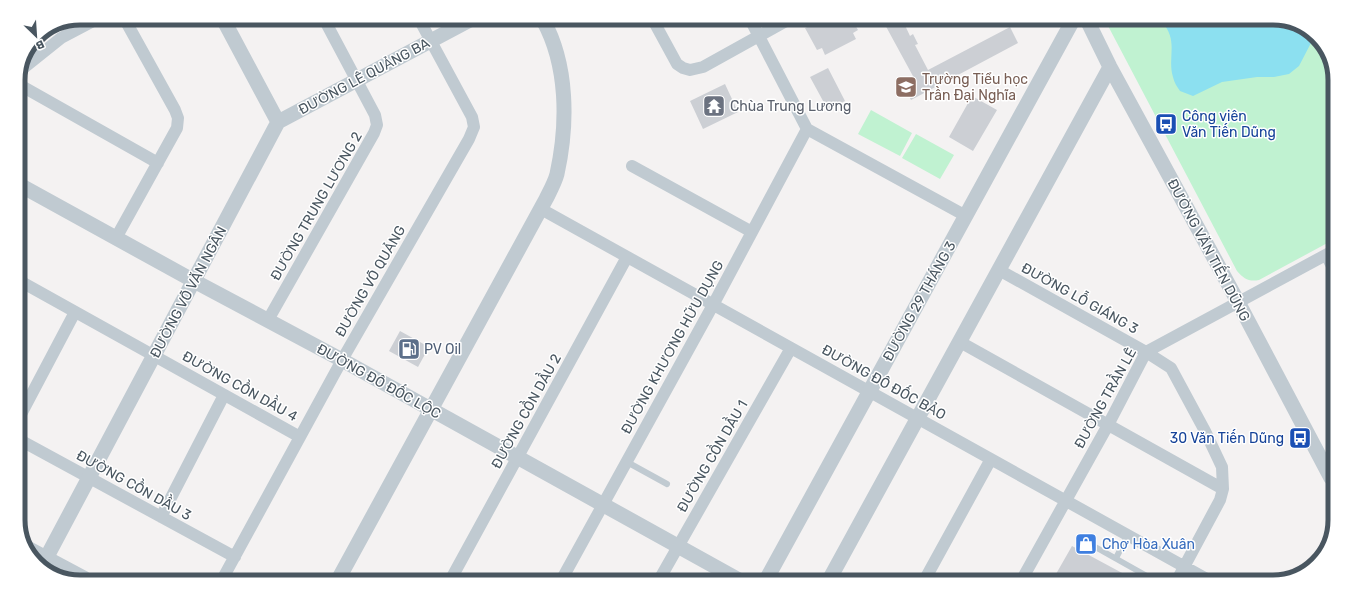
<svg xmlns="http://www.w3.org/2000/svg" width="1353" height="600" font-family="Rubik,sans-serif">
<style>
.green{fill:#c0f2d1}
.water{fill:#8ce0f0}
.building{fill:#cccfd4}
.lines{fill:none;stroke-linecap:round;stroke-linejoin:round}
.service{stroke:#c0cad1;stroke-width:6}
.minor{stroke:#c0cad1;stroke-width:12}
.tertiary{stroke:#c0cad1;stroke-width:15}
.labels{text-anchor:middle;stroke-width:3;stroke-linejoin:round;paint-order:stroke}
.street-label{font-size:14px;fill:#495660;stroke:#fff}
.education-label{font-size:14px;fill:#785e54;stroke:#fff;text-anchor:start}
.worship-label{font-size:14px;fill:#5b616d;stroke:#fff;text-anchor:start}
.transit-label{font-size:14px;fill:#164399;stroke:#fff;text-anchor:start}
.service-label{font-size:14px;fill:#4e5e75;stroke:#fff;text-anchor:start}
.shop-label{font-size:14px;fill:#366cbe;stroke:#fff;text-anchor:start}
.rim{fill:none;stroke:#495660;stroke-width:5}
</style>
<rect width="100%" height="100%" fill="#f4f2f2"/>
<path class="green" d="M 1106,22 L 1297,23 L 1324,45 L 1335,76 L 1333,240 L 1259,280 C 1249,282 1244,279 1237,271 Z
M 871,110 L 912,133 L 900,156 L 858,134 Z
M 916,134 L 954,155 L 940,179 L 902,158 Z"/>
<path class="water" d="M 1162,22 L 1297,23 L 1312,35 L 1312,41 L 1299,66 L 1289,74 L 1274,77 L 1257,77 L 1222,82 L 1193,96 L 1180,91 C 1177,87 1174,82 1173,77 C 1167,57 1179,41 1162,22 Z"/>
<path class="building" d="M 819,21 L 825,21 L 827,25 L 834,21 L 853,21 L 858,30 L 853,33 L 856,39 L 825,55 L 822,48 L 817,50 L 805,28 Z
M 883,21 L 903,21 L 910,36 L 913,34 L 918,44 L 915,45 L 928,70 L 1010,27 L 1018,43 L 911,100 L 902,84 L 914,78 Z
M 828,68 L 845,101 L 828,110 L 810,77 Z
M 725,84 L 738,112 L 703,129 L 690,101 Z
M 972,96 L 997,110 L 973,151 L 949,137 Z
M 400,331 L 429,347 L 418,367 L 389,351 Z
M 1072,546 L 1137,581 L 1052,581 Z"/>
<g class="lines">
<path class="service" d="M 627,462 L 667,484
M 1081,539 L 1154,580
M 1116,558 L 1128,535"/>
<path class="minor" d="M 653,20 L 677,64 L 683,68 L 690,70 L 703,67 L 786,21
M 751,21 L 807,129 L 966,216
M 21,70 L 61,38 L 99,18
M 18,84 L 158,163
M 632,166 L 752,232
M 541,209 L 1212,582
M 116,238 L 177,128 L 178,118 L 175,110 L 124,18
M 1326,255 L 1333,268
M 999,270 L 1146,352 L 1171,368 L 1205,431 L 1222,467 L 1223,489 L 1220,500 L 1176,582
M 18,280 L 300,437
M 268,320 L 374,133 L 377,125 L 375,115 L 324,19
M 960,342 L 1223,489
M 18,420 L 75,312
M 18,439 L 235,557
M 161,517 L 224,395
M 25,545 L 85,577
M 223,578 L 342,360 L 469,139 L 474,127 L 472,117 L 419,19
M 451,579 L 627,257
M 562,579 L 713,305 L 807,129
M 659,580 L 791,348
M 924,581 L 991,459
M 1021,581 L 1108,425 L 1146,352 L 1333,251"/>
<path class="tertiary" d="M 223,19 L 278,122
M 1088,22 L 1110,67 L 1238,302 L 1331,478
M 278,122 L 470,20
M 18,184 L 194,281 L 342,360 L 739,580
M 42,566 L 278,122
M 339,578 L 546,199 C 550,191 555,182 557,174 C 568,124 568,65 543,20
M 766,580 L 1072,22
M 829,580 L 1110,67"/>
</g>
<defs>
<g id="school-square" transform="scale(1.15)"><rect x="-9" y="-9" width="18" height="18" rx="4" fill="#8d6e63" stroke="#fff"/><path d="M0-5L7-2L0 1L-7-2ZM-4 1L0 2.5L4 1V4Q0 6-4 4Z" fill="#fff"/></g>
<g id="temple-square" transform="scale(1.15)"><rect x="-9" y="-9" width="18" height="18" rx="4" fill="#6b7280" stroke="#fff"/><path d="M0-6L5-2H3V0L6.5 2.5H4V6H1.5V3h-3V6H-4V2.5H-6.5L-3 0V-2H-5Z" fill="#fff"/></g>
<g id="bus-square" transform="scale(1.15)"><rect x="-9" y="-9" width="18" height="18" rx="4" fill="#1a4fb4" stroke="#fff"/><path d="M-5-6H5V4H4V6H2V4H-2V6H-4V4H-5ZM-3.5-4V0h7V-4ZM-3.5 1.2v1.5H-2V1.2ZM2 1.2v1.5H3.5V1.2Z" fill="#fff"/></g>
<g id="fuel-square" transform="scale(1.15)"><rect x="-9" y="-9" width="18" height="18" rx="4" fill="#5c6f8a" stroke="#fff"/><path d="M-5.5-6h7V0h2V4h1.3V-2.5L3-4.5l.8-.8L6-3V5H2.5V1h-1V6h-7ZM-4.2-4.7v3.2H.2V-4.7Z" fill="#fff"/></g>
<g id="shop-square" transform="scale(1.15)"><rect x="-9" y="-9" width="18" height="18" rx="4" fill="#3f7fe0" stroke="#fff"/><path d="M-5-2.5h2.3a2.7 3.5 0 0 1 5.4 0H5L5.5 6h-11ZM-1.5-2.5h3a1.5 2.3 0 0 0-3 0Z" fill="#fff"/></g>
</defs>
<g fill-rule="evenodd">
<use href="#school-square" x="906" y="87"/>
<use href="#temple-square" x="714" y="106"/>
<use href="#bus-square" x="1166" y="124"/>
<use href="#fuel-square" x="409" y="349"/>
<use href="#bus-square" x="1300" y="438"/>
<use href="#shop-square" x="1086" y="544"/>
</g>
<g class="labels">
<g class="street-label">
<text transform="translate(364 76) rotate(-28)" y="5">ĐƯỜNG LÊ QUẢNG BA</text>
<text transform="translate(316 206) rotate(-60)" y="5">ĐƯỜNG TRUNG LƯƠNG 2</text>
<text transform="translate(1209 250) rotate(62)" y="5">ĐƯỜNG VĂN TIẾN DŨNG</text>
<text transform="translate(370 281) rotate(-60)" y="5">ĐƯỜNG VÕ QUẢNG</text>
<text transform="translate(188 292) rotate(-62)" y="5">ĐƯỜNG VÕ VĂN NGÂN</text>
<text transform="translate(1080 298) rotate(29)" y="5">ĐƯỜNG LỖ GIÁNG 3</text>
<text transform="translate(919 301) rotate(-61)" y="5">ĐƯỜNG 29 THÁNG 3</text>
<text transform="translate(672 347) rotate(-61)" y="5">ĐƯỜNG KHƯƠNG HỮU DỤNG</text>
<text transform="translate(379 381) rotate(29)" y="5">ĐƯỜNG ĐÔ ĐỐC LỘC</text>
<text transform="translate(884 382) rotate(29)" y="5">ĐƯỜNG ĐÔ ĐỐC BẢO</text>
<text transform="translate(240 386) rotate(29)" y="5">ĐƯỜNG CỒN DẦU 4</text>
<text transform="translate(1105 398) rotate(-61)" y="5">ĐƯỜNG TRẦN LÊ</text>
<text transform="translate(526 411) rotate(-61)" y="5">ĐƯỜNG CỒN DẦU 2</text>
<text transform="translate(712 456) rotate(-60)" y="5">ĐƯỜNG CỒN DẦU 1</text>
<text transform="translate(134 485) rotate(29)" y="5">ĐƯỜNG CỒN DẦU 3</text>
</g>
<g class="education-label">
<text x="922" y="84">Trường Tiểu học<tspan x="922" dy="16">Trần Đại Nghĩa</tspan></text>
</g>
<g class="worship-label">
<text x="730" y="111">Chùa Trung Lương</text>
</g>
<g class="transit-label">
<text x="1182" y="121">Công viên<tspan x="1182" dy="16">Văn Tiến Dũng</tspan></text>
<text x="1284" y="443" text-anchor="end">30 Văn Tiến Dũng</text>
</g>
<g class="service-label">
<text x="424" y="354">PV Oil</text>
</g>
<g class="shop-label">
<text x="1102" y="549">Chợ Hòa Xuân</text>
</g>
</g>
<path d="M0 0H1353V600H0ZM80 25H1273A55 55 0 0 1 1328 80V520A55 55 0 0 1 1273 575H80A55 55 0 0 1 25 520V80A55 55 0 0 1 80 25Z" fill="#fff" fill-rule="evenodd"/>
<path class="rim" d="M80 25H1273A55 55 0 0 1 1328 80V520A55 55 0 0 1 1273 575H80A55 55 0 0 1 25 520V80A55 55 0 0 1 80 25Z"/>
<g transform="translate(36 36) rotate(155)" stroke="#ffffff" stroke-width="3" paint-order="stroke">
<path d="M0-3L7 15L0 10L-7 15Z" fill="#495660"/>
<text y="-6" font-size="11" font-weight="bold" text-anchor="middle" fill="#495660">B</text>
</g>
</svg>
